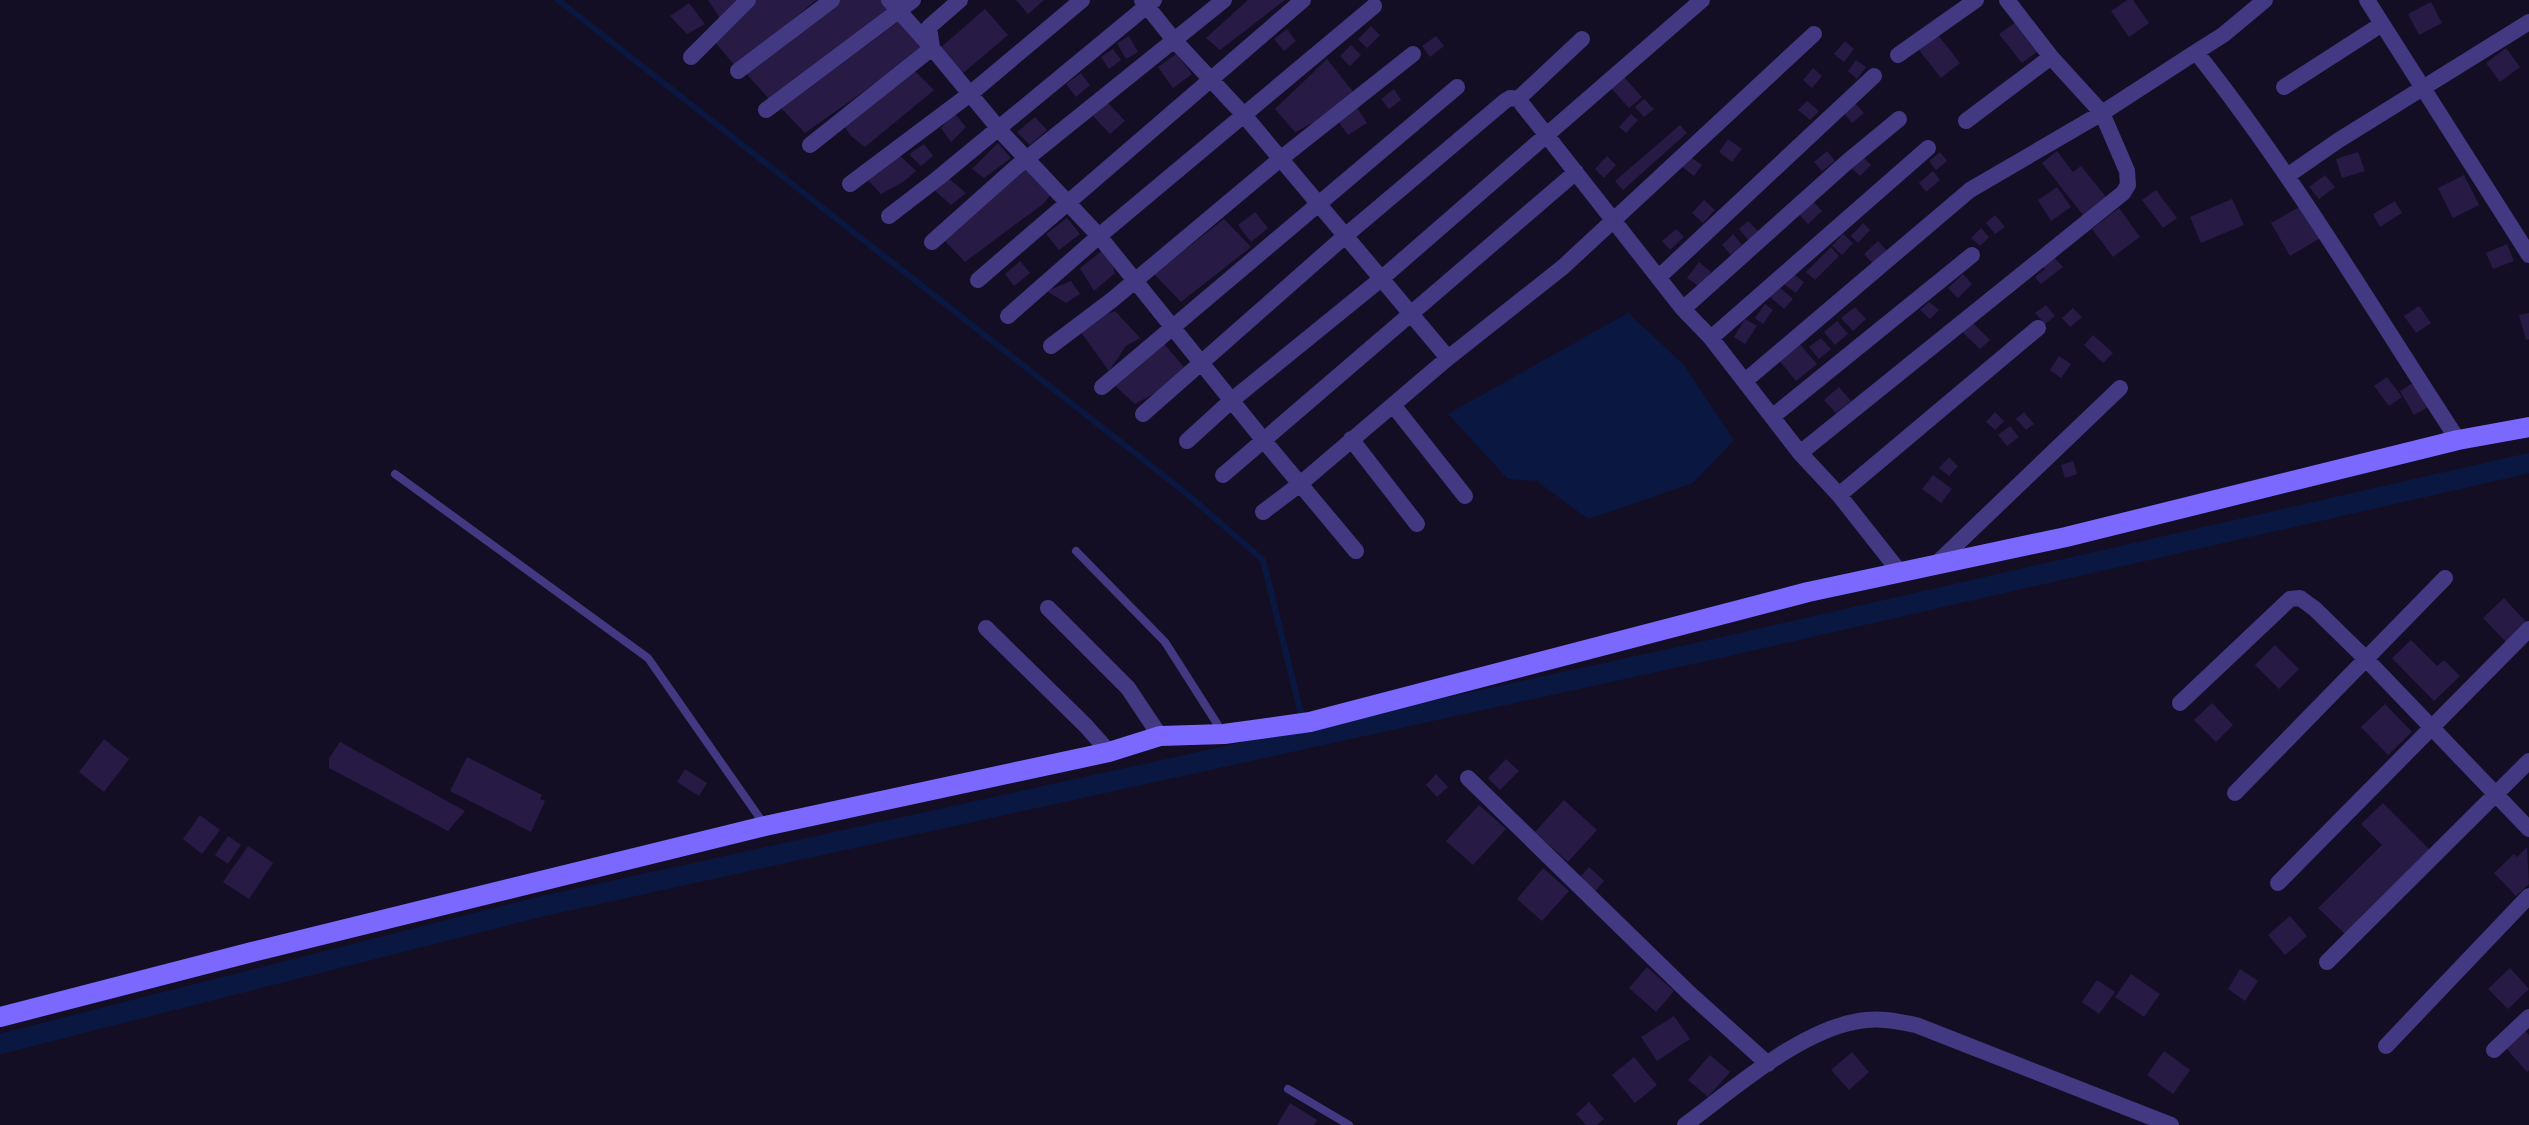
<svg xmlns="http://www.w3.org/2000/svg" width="2529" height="1125" font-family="'PT Sans Narrow',sans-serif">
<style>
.water{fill:#0a1841}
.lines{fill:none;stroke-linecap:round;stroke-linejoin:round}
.stream{stroke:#0a1841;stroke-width:6}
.canal{stroke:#0a1841;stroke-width:20}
.building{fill:#271a45}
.service{stroke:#433983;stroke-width:8}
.minor{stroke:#433983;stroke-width:16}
.secondary{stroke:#7b68ff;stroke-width:20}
</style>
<rect width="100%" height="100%" fill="#140e24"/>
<path class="water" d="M 1628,313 L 1683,364 L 1734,440 L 1693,483 L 1588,519 L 1537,481 L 1508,479 L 1448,414 Z"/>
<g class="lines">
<path class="stream" d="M 558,0 L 1187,494 L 1263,560 L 1307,738"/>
<path class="canal" d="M 0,1044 L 539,907 L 1719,648 L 2529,463"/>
</g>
<path class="building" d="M 708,0 L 743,0 L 724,24 Z
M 756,0 L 816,0 L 736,67 L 714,41 Z
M 841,0 L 887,0 L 896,8 L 771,101 L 743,70 Z
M 1016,0 L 1044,0 L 1028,14 Z
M 1248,0 L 1285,0 L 1220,50 L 1206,38 Z
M 2127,0 L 2133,0 L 2149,23 L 2129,37 L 2111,11 Z
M 2431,2 L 2442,23 L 2419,35 L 2408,14 Z
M 689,3 L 705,24 L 687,34 L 670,16 Z
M 985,9 L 1008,35 L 962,74 L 940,48 Z
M 906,16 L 929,45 L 805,133 L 781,108 Z
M 2016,22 L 2038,51 L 2022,63 L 1999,34 Z
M 1371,26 L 1380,35 L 1367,48 L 1358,39 Z
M 1287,29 L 1296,41 L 1284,51 L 1274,39 Z
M 1938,35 L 1960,63 L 1941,78 L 1919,50 Z
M 1129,36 L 1138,52 L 1126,59 L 1117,43 Z
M 1436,36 L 1444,46 L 1430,57 L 1422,46 Z
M 1845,41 L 1854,49 L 1844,62 L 1834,54 Z
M 1351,45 L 1361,55 L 1350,66 L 1340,56 Z
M 2506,48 L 2520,67 L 2500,82 L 2486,63 Z
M 1113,49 L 1121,60 L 1109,69 L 1101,57 Z
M 1176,54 L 1192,74 L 1173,88 L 1158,67 Z
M 1327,59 L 1358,98 L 1348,105 L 1295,132 L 1275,109 Z
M 1856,60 L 1866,67 L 1857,79 L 1848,71 Z
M 1813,68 L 1822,76 L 1812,88 L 1803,80 Z
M 913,69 L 934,90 L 865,147 L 851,136 L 841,121 Z
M 1081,73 L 1090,85 L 1076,97 L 1066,84 Z
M 1622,75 L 1642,97 L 1629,108 L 1609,86 Z
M 1394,89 L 1401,100 L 1389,109 L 1381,99 Z
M 1644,99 L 1654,109 L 1644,117 L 1635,107 Z
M 1807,101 L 1819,111 L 1810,120 L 1798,110 Z
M 1853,101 L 1864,113 L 1852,123 L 1842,111 Z
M 1107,102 L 1125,121 L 1110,134 L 1093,116 Z
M 1357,108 L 1367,123 L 1348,135 L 1338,121 Z
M 954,113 L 966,127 L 951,142 L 941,128 Z
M 1631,114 L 1638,120 L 1626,133 L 1619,127 Z
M 1035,117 L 1047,130 L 1030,145 L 1017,132 Z
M 1680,125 L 1687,133 L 1623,190 L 1615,181 Z
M 1728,139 L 1742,149 L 1732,162 L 1719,152 Z
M 998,143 L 1011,158 L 984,178 L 972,169 Z
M 924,144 L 933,156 L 921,166 L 909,154 Z
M 1827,151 L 1835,161 L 1822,171 L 1814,162 Z
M 2057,151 L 2073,172 L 2081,166 L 2106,197 L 2083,215 L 2042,163 Z
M 1940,152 L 1947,161 L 1936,170 L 1929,161 Z
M 2358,152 L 2365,171 L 2342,178 L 2336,159 Z
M 898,154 L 916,171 L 903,182 L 881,194 L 864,176 Z
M 1607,156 L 1616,165 L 1604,178 L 1595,169 Z
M 1689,156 L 1702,165 L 1694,176 L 1681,166 Z
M 1863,157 L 1871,165 L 1860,176 L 1851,168 Z
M 1030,164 L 1051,194 L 1043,204 L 965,262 L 943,239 Z
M 1933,171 L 1940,180 L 1926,192 L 1919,183 Z
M 2325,175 L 2335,187 L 2319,199 L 2309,187 Z
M 2464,175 L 2479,205 L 2453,218 L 2438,188 Z
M 947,177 L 966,193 L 951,205 L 932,188 Z
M 2057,187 L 2071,207 L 2051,221 L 2038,200 Z
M 2156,190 L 2177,218 L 2163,228 L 2142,200 Z
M 2232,199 L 2244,225 L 2201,243 L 2190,217 Z
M 1704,200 L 1715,210 L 1703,223 L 1692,213 Z
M 1812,200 L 1822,211 L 1808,224 L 1798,213 Z
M 2395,201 L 2402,213 L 2380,227 L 2373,214 Z
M 2305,204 L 2324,236 L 2290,256 L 2271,223 Z
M 2119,208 L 2140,237 L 2113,257 L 2092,229 Z
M 1255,212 L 1268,228 L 1251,242 L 1238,225 Z
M 1995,215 L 2005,227 L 1995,234 L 1986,223 Z
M 1067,218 L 1080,234 L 1059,250 L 1046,234 Z
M 1224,219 L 1251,247 L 1181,302 L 1154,274 Z
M 1748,221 L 1759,232 L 1749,241 L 1739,229 Z
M 1863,223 L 1870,230 L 1858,243 L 1851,236 Z
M 1981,228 L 1989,237 L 1980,246 L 1971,238 Z
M 1676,229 L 1684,237 L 1670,250 L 1662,241 Z
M 1733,234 L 1742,245 L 1731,255 L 1722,245 Z
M 1843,234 L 1853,243 L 1842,255 L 1832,246 Z
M 1878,241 L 1888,252 L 1874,265 L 1864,254 Z
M 2507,244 L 2514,261 L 2493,269 L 2486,253 Z
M 1107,247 L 1115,273 L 1094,291 L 1080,268 Z
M 1831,247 L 1839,256 L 1815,280 L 1806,272 Z
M 2052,255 L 2063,267 L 2041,284 L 2035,277 L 2045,269 L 2041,265 Z
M 1020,261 L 1030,273 L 1014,286 L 1005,274 Z
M 1699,262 L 1711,272 L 1700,287 L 1687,278 Z
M 1792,273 L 1804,282 L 1796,293 L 1784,284 Z
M 1963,274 L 1972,284 L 1958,298 L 1948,288 Z
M 1071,281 L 1080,294 L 1066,303 L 1047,291 Z
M 1779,287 L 1793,299 L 1784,309 L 1770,297 Z
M 1929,302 L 1939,310 L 1930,319 L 1920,310 Z
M 1765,304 L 1773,310 L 1763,324 L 1755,318 Z
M 2046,305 L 2055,316 L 2045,324 L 2035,313 Z
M 2419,306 L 2431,323 L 2416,333 L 2404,316 Z
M 1855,307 L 1866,319 L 1853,331 L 1841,318 Z
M 2073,308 L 2082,317 L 2070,327 L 2062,318 Z
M 1115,311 L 1140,338 L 1126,346 L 1109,371 L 1077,327 Z
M 2529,313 L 2529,339 L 2526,340 L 2519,315 Z
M 1745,319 L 1757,326 L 1745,344 L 1734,337 Z
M 1969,319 L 1990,340 L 1980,349 L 1959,329 Z
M 1837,321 L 1848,334 L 1835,345 L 1824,332 Z
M 2093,335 L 2113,353 L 2103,363 L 2084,345 Z
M 1159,338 L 1190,374 L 1135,404 L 1114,385 Z
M 1821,338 L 1831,349 L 1819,359 L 1809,347 Z
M 1798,342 L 1817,364 L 1796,381 L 1778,359 Z
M 2059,356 L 2071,364 L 2061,378 L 2050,370 Z
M 2387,377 L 2402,397 L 2389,406 L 2374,386 Z
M 2416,381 L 2430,406 L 2414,415 L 2400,391 Z
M 1839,387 L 1851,401 L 1836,413 L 1824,400 Z
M 1995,412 L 2004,421 L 1995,430 L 1986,422 Z
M 2024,412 L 2034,424 L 2026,430 L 2016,419 Z
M 2010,426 L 2019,437 L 2007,446 L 1998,435 Z
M 1949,457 L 1958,466 L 1949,476 L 1939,468 Z
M 2073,461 L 2077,474 L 2065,478 L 2061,465 Z
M 1933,475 L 1952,489 L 1941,503 L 1922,489 Z
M 2504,598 L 2527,623 L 2506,642 L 2483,618 Z
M 2411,640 L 2437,666 L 2444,660 L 2460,676 L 2434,701 L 2392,658 Z
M 2275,645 L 2299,669 L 2279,689 L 2255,665 Z
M 2212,703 L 2233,725 L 2216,742 L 2194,720 Z
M 2385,704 L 2412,732 L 2388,755 L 2361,727 Z
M 104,739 L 129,759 L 104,792 L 79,772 Z
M 340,742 L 465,811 L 448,831 L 329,768 L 329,758 Z
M 467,757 L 542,795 L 540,799 L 545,801 L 531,832 L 450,791 Z
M 1506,759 L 1519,771 L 1500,790 L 1488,778 Z
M 685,769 L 707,783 L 699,796 L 677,782 Z
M 1436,774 L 1448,787 L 1437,797 L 1426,785 Z
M 1564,800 L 1597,830 L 1568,862 L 1535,832 Z
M 2383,803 L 2430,850 L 2345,934 L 2318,908 L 2382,845 L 2361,824 Z
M 1479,805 L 1506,829 L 1473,865 L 1446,841 Z
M 200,815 L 220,830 L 202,854 L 183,839 Z
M 228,836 L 241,845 L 228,864 L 215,855 Z
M 248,846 L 273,863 L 249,899 L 223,882 Z
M 2527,847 L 2529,884 L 2516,896 L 2494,873 L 2514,854 L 2517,857 Z
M 1589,867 L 1604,881 L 1592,895 L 1576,882 Z
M 1543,868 L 1569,891 L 1542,921 L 1517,899 Z
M 2290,916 L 2307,936 L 2285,955 L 2268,935 Z
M 1647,967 L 1674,991 L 1656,1012 L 1629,988 Z
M 2510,968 L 2529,989 L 2508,1009 L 2488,989 Z
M 2240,969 L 2258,981 L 2245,1001 L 2228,989 Z
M 2131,974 L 2160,994 L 2144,1017 L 2115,997 Z
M 2097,980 L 2115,992 L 2099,1014 L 2082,1002 Z
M 1674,1016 L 1690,1039 L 1657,1061 L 1641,1037 Z
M 2524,1030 L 2529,1035 L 2529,1070 L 2527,1072 L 2505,1047 Z
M 2164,1051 L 2190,1070 L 2173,1094 L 2147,1075 Z
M 1852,1052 L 1869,1072 L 1849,1090 L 1831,1070 Z
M 1710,1055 L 1730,1072 L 1708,1097 L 1688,1080 Z
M 1634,1057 L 1657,1085 L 1635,1103 L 1612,1075 Z
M 1589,1102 L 1604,1119 L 1597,1125 L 1586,1125 L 1576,1114 Z
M 1290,1103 L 1317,1120 L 1314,1125 L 1277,1125 Z"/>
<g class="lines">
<path class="service" d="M 395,474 L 648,658 L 764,824
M 1076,551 L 1165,642 L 1223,733
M 1288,1089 L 1349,1125"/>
<path class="minor" d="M 889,0 L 932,48 L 1004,135 L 1099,236 L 1265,442 L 1356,551
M 1142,0 L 1174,40 L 1243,114 L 1448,358
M 2367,0 L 2529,255
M 2196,52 C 2293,174 2373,310 2458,440
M 1898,55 L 1976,0
M 691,57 L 748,0
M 738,71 L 832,0
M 2284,87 L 2382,24
M 1518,99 L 1582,39
M 766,110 L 913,0
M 1966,121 L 2051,57
M 810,145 L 932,48 L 929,27 L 960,0
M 2287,176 L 2339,140 L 2529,22
M 850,184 L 970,94 L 1082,0
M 889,216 L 937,179 L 1154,0
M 932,242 L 1015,168 L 1224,0
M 1659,277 L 1874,76
M 978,280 L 1303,0
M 1683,309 L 1847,162 L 1899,119
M 1008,316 L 1099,236 L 1374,6
M 1711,338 L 1928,148
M 1051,346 L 1112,300 L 1279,160 L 1413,54
M 1745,381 L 1970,190 L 2102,113 L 2196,52 L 2223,35 L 2265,0
M 1102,387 L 1457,87
M 1393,405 L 1465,496
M 1143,414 L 1345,236 L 1505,101 L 1510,98 L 1518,99 L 1683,309 L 1711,338 L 1800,453 L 1839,495 L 1899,571
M 1772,417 L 1972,255
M 1351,439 L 1417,524
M 1187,441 L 1232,400 L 1381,279 L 1702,0
M 1800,453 L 2123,193 L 2128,185 L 2127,171 L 2102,113 L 2051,57 L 2007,0
M 1223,475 L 1576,172
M 1839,495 L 2038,328
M 1263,512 L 1300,484 L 1448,358 L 1563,267 L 1814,34
M 1936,564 L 2120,388
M 1048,608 L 1128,688 L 1160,736
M 986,628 L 1086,726 L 1109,752
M 2180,703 L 2290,599 L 2300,598 L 2315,609 L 2365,658 L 2529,829
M 1468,778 L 1689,993 L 1768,1064
M 2235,793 L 2445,578
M 2278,883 L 2529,629
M 2327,962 L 2529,761
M 2386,1046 L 2529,896
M 2494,1050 L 2529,1017
M 1685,1125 C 1735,1088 1804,1026 1866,1020 C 1883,1018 1900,1022 1916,1025 L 2171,1125"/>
<path class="secondary" d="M 0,1017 L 252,952 L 765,826 L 1109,752 L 1160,736 L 1224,734 L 1310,722 L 1808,592 L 2066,537 L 2458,440 L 2529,427"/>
</g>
</svg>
